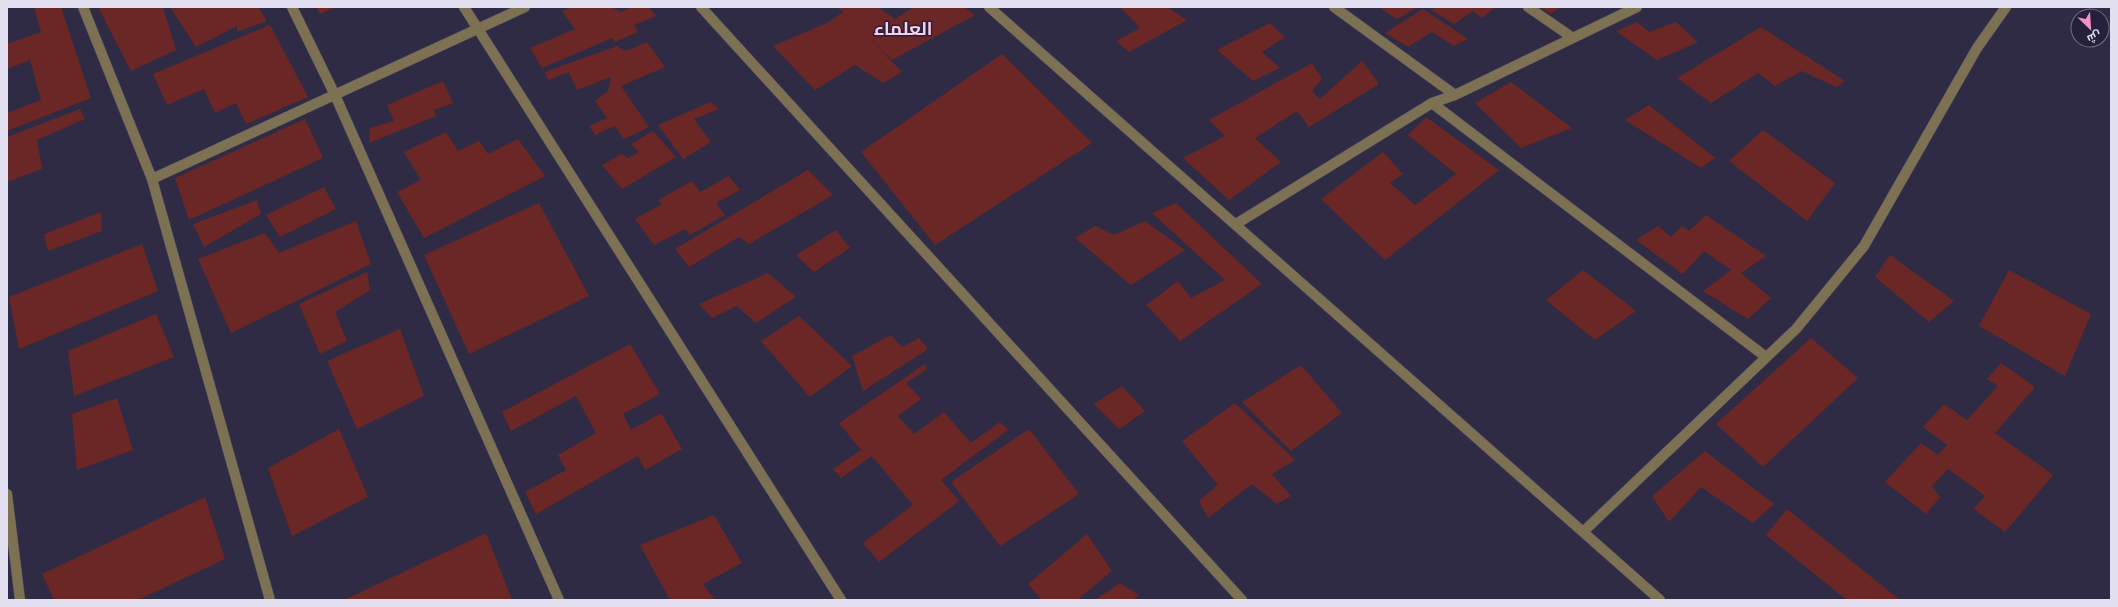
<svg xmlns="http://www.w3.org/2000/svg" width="2118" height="607" font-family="'PT Sans Narrow',Cairo,sans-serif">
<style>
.building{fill:#6a2725}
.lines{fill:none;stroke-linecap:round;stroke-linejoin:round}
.minor-casing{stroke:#4c4860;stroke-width:11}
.minor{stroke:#7d7154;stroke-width:10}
.labels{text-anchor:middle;stroke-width:3;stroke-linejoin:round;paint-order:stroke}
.district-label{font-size:18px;font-weight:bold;fill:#fccfe8;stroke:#26213a}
</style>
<rect width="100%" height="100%" fill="#302b44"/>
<path class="building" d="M 34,7 L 61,7 L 91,98 L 7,131 L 7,113 L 41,100 L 30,60 L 7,69 L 7,44 L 41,32 Z
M 98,7 L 163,7 L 176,50 L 131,71 Z
M 170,7 L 258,7 L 267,21 L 237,32 L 237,26 L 196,47 Z
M 316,7 L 336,7 L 320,14 Z
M 573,7 L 611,7 L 621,12 L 632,7 L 649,7 L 656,16 L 634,25 L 638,32 L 615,42 L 612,38 L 542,68 L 530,48 L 575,29 L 562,11 Z
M 841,7 L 878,7 L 895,19 L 914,7 L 964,7 L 975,15 L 892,60 L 867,36 L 902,72 L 883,83 L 855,65 L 815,90 L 773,46 L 829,22 L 843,12 L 839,8 Z
M 1120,7 L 1167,7 L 1187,20 L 1129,52 L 1116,41 L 1140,28 Z
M 1379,7 L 1418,7 L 1397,19 Z
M 1437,7 L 1493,7 L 1494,8 L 1482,18 L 1473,11 L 1454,24 L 1431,10 Z
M 1540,7 L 1561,7 L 1550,14 Z
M 1423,9 L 1468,39 L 1454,46 L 1432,32 L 1408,47 L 1385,33 Z
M 1637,22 L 1649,32 L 1676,22 L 1698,42 L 1657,60 L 1616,31 Z
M 1270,23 L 1285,37 L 1262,52 L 1280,68 L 1253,81 L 1217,50 Z
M 270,25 L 308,97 L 246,124 L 236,103 L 215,113 L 204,89 L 167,105 L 153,74 Z
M 1761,27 L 1845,81 L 1836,87 L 1802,71 L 1775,86 L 1758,73 L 1711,103 L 1677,78 Z
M 647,42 L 665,67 L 621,86 L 649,127 L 624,139 L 615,126 L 595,135 L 589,126 L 607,118 L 595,101 L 608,91 L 611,77 L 577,90 L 569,72 L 548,80 L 545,72 L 617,46 L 626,51 Z
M 1002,54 L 1092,143 L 935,245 L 861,152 Z
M 1362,61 L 1379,84 L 1309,127 L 1297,111 L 1255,138 L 1281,162 L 1229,200 L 1183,158 L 1225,136 L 1209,120 L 1312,63 L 1322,79 L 1312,91 L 1320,99 Z
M 443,81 L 453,103 L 434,110 L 436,116 L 369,143 L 370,128 L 394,121 L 387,105 Z
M 1511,82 L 1572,128 L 1521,148 L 1475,103 Z
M 710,102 L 719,109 L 694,119 L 711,142 L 683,159 L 658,125 Z
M 1649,105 L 1715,158 L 1701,168 L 1625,120 Z
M 80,109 L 85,119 L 37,140 L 42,169 L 7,182 L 7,137 Z
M 1426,117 L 1499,170 L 1385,260 L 1321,199 L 1383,152 L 1403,174 L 1390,183 L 1415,205 L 1456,174 L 1408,135 Z
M 305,119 L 323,158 L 189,220 L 175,178 Z
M 1763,130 L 1835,183 L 1807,221 L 1729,161 Z
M 653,131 L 676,157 L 622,189 L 602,165 L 622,154 L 628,158 L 639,152 L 631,144 Z
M 446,132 L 458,151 L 479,141 L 488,154 L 518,139 L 545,176 L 424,238 L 397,192 L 421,180 L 404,152 Z
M 808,170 L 833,195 L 749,244 L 739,237 L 689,267 L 675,249 Z
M 729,176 L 740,190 L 716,203 L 725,215 L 690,235 L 685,229 L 654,245 L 635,219 L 662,204 L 658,200 L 692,181 L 700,192 Z
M 324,187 L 336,209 L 280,237 L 266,215 Z
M 257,200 L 261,214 L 204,247 L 193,224 Z
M 539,203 L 589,296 L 469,354 L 424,255 Z
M 1176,203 L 1262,284 L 1180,341 L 1146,305 L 1178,281 L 1191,298 L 1225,280 L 1152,213 Z
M 101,212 L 102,231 L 48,251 L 44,234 Z
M 1706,215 L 1766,256 L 1741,273 L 1771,298 L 1748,319 L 1703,291 L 1731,270 L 1704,251 L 1683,274 L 1636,240 L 1658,226 L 1671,237 L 1682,226 L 1689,231 Z
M 356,221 L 371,264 L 231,333 L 198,259 L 265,233 L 279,253 Z
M 1145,221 L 1185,250 L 1131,285 L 1075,238 L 1095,226 L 1114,235 Z
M 836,230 L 850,248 L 814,272 L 796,255 Z
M 142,244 L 158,291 L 19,349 L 9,297 Z
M 1890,255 L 1954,301 L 1929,322 L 1875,277 Z
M 1583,270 L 1636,311 L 1595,340 L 1546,300 Z
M 2009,270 L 2091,314 L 2065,376 L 1979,326 Z
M 367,272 L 370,290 L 335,312 L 347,341 L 320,354 L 299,304 Z
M 768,273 L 796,297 L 756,323 L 737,306 L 712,318 L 699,304 Z
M 156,314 L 174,357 L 74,396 L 68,351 Z
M 799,316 L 852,366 L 810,397 L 761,341 Z
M 400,329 L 424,396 L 357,429 L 327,361 Z
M 891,335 L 902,347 L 919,338 L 928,349 L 863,391 L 852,356 Z
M 1811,338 L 1858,378 L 1763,467 L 1716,424 Z
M 630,344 L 660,394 L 623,414 L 631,430 L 661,413 L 682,449 L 645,470 L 638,456 L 536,514 L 525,492 L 566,470 L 558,455 L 596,433 L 576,396 L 511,431 L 502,412 Z
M 2001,363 L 2035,387 L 1995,433 L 2053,475 L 2005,532 L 1974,509 L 1985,496 L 1948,469 L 1932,486 L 1940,497 L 1926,514 L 1885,482 L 1921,443 L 1938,455 L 1947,445 L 1923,427 L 1944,404 L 1967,420 L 1998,386 L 1987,379 Z
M 925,364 L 927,369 L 906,383 L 921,399 L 898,416 L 914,434 L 944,412 L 971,443 L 1000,422 L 1008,430 L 941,480 L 959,501 L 879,562 L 863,543 L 913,505 L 872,456 L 841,478 L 833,469 L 861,450 L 839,423 Z
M 1301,365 L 1342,413 L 1291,451 L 1242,402 Z
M 1122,386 L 1145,411 L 1119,429 L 1094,404 Z
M 117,398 L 133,450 L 77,470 L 72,414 Z
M 1235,403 L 1295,460 L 1272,474 L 1291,496 L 1277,504 L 1252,484 L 1208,518 L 1199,501 L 1218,485 L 1182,441 Z
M 339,429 L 368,497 L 292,536 L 268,468 Z
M 1029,429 L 1079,494 L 1000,546 L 951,482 Z
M 1705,451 L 1774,504 L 1753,523 L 1701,487 L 1669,522 L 1652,496 Z
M 205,497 L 225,559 L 138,600 L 54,600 L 42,574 Z
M 1787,509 L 1900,600 L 1847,600 L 1766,535 Z
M 714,515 L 742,563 L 703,584 L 715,600 L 670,600 L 640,545 Z
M 486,533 L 512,600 L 344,600 Z
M 1087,534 L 1112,571 L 1077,600 L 1042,600 L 1028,584 Z
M 1120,583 L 1139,595 L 1133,600 L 1095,600 Z"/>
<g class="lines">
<g class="minor-casing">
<path id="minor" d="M 83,7 L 152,179 L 270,600
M 292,7 L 335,95 L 559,600
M 464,7 L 841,600
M 701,7 L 1242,600
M 989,7 L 1660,600
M 1334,7 L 1455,95
M 1528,7 L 1573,38
M 1432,103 L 1766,357
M 152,179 L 525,7
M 1236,224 L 1432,103 L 1455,95 L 1637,7
M 7,494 L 20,600
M 1584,531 L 1796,329 L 1864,246 L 1977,48 L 2006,7"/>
</g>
<use href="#minor" class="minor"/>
</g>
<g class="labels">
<g class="district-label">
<text x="903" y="35">العلماء</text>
</g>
</g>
<rect width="2118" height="607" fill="none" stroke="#e2dff0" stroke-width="16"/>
<g transform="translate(2090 28) rotate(155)"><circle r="19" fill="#26213a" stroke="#716d83"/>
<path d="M0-3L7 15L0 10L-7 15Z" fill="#f790ce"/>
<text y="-6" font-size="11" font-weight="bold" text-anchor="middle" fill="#e2dff0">ش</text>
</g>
</svg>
